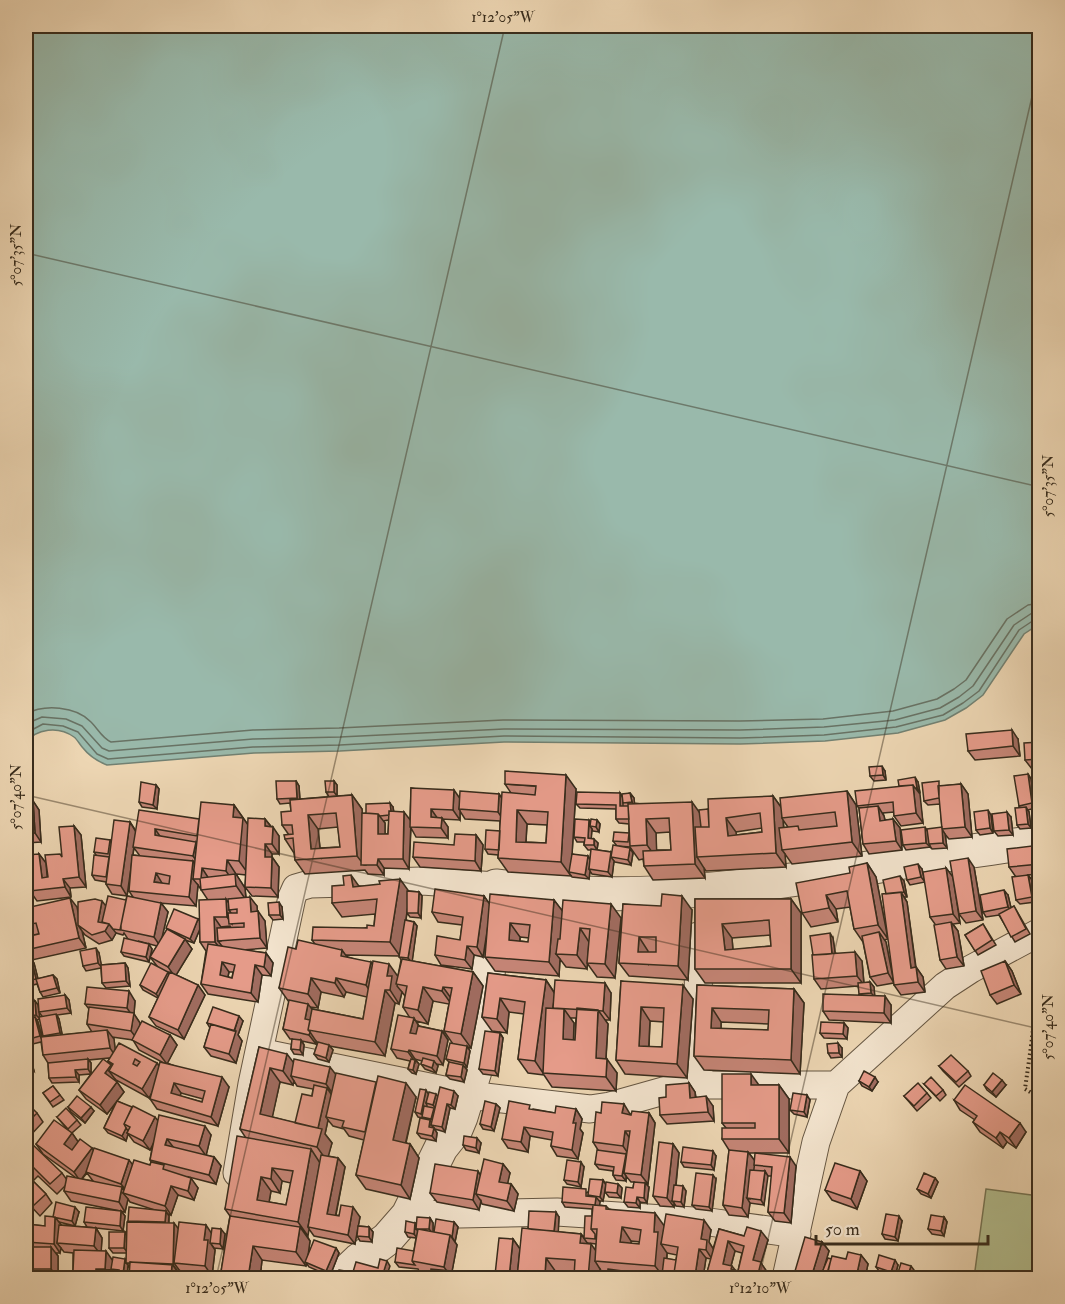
<svg xmlns="http://www.w3.org/2000/svg" width="1065" height="1304" font-family="'IM FELL Double Pica',serif">
<style>
.green{fill:#b3bf90;stroke:#767656;stroke-width:1.5}
.water{fill:#99b9ab;stroke:#728172;stroke-width:1.5}
.lines{fill:none;stroke-linecap:round;stroke-linejoin:round}
.shore{stroke:#687264;stroke-width:1.5}
.minor-casing{stroke:#655642;stroke-width:29}
.tertiary-casing{stroke:#655642;stroke-width:35}
.path{stroke:#382c1c;stroke-width:4;stroke-dasharray:1.5 3;stroke-linecap:butt}
.minor{stroke:#f3e4ce;stroke-width:27}
.tertiary{stroke:#f3e4ce;stroke-width:33}
.wall{fill:#c58576;stroke:#382c1c;stroke-width:1.5;fill-rule:evenodd}
.shaded-wall{fill:#a06c60;stroke:#382c1c;stroke-width:1.5}
.building{fill:#e59b89;stroke:#382c1c;stroke-width:1.5;fill-rule:evenodd}
.ticks{fill:none;stroke:#382c1c;stroke-width:1.5;stroke-opacity:0.45}
.neatline{fill:none;stroke:#382c1c;stroke-width:2}
.ticks-label{font-size:15px;text-anchor:middle;fill:#382c1c}
</style>
<rect width="100%" height="100%" fill="#edd6b3"/>
<filter id="stains"><feTurbulence type="fractalNoise" baseFrequency=".00333" numOctaves="4"/><feColorMatrix values="0 0 0 0 .2 0 0 0 0 .09 0 0 0 0 .02 0 0 0 .5 -.17"/></filter>
<radialGradient id="worn" r=".72"><stop offset=".6" stop-color="#630" stop-opacity="0"/><stop offset="1" stop-color="#630" stop-opacity=".3"/></radialGradient>
<path class="green" d="M 986,1189 L 1039,1196 L 1039,1278 L 974,1278 Z"/>
<path class="water" d="M 26,26 L 1039,26 L 1039,624 L 1024,634 L 983,695 L 966,708 L 945,720 L 898,733 L 825,741 L 740,744 L 504,742 L 340,751 L 254,753 L 107,765 C 97,761 90,757 83,748 C 80,745 77,739 74,737 C 59,726 36,728 26,743 Z"/>
<g class="lines">
<path class="shore" d="M 26,714 C 44,704 76,706 91,722 C 98,729 102,738 111,742 L 253,730 L 339,728 L 503,720 L 740,721 L 823,719 L 893,711 L 937,699 L 954,689 L 966,680 L 1007,619 L 1028,605 L 1040,603
M 26,724 L 42,717 L 66,719 L 82,726 L 102,748 L 109,751 L 253,739 L 340,737 L 504,729 L 740,730 L 824,727 L 895,720 L 940,708 L 959,697 L 973,686 L 1014,625 L 1032,613 L 1040,612
M 26,733 L 43,724 L 63,726 L 78,732 L 97,754 L 108,759 L 253,747 L 340,745 L 504,736 L 740,738 L 824,735 L 896,727 L 943,715 L 963,703 L 979,691 L 1019,630 L 1034,620 L 1040,619"/>
<g class="minor-casing">
<path id="minor" d="M 698,936 L 699,1085
M 259,1052 L 468,1095 L 590,1109 L 610,1106 L 674,1088 L 699,1085 L 836,1085
M 237,1173 L 252,1084 L 292,897 L 296,888 L 310,884 L 422,881 L 496,886
M 408,1215 L 557,1212 L 709,1222 L 797,1234
M 786,1278 L 816,1142 L 836,1085 L 945,986 L 971,969 L 1040,932"/>
</g>
<g class="tertiary-casing">
<path id="tertiary" d="M 340,1278 L 359,1260 L 387,1239 L 408,1215 L 441,1148 L 456,1129 L 461,1117 L 475,1071 L 484,1020 L 496,886 C 525,889 554,892 582,893 C 641,896 702,891 760,884 C 854,873 946,852 1040,842"/>
</g>
<path class="path" d="M 1033,964 C 1041,989 1029,1059 1025,1089 L 1040,1098"/>
<use href="#minor" class="minor"/>
<use href="#tertiary" class="tertiary"/>
</g>
<path class="wall" d="M 1018,739 L 1020,756 L 975,760 L 968,751 Z
M 1040,742 L 1040,769 L 1032,769 L 1025,760 Z
M 885,771 L 886,780 L 874,781 L 870,776 Z
M 1028,774 L 1031,779 L 1035,808 L 1028,810 L 1029,812 L 1031,828 L 1020,829 L 1017,825 L 1020,808 L 1019,806 Z
M 296,781 L 299,786 L 300,799 L 337,796 L 329,797 L 326,792 L 334,781 L 337,785 L 337,796 L 352,795 L 362,809 L 362,814 L 393,807 L 394,812 L 410,820 L 411,788 L 459,798 L 499,794 L 502,798 L 511,793 L 505,784 L 576,789 L 572,854 L 590,859 L 591,850 L 588,850 L 584,845 L 584,842 L 577,842 L 574,837 L 591,822 L 597,820 L 600,824 L 599,832 L 593,831 L 592,829 L 591,838 L 598,843 L 597,850 L 611,852 L 612,854 L 633,853 L 631,865 L 615,862 L 614,861 L 612,877 L 592,874 L 590,871 L 589,879 L 572,877 L 571,875 L 571,876 L 508,872 L 498,858 L 498,855 L 488,854 L 485,849 L 500,831 L 500,821 L 465,819 L 460,811 L 460,820 L 442,819 L 448,827 L 448,838 L 416,837 L 411,828 L 409,869 L 384,868 L 384,875 L 368,874 L 365,870 L 305,874 L 295,860 L 294,853 L 285,839 L 289,835 L 282,825 L 291,811 L 290,803 L 280,804 L 277,799 ZM 389,820 L 388,834 L 385,834 L 385,823 L 383,821 ZM 527,824 L 547,825 L 546,843 L 526,842 ZM 338,827 L 340,847 L 320,848 L 318,829 Z
M 918,782 L 920,793 L 919,793 L 923,823 L 901,826 L 894,816 L 894,812 L 883,813 L 884,816 L 885,820 L 893,819 L 900,828 L 902,850 L 869,854 L 863,844 L 859,808 L 857,806 L 899,786 Z
M 961,784 L 968,794 L 972,837 L 949,839 L 945,834 L 947,848 L 932,849 L 930,846 L 930,847 L 906,850 L 903,845 L 928,831 L 942,828 L 940,804 L 928,805 L 924,801 L 942,786 Z
M 156,785 L 159,789 L 157,809 L 142,807 L 139,802 Z
M 847,791 L 856,805 L 862,856 L 792,864 L 785,854 L 786,867 L 706,871 L 704,868 L 705,878 L 653,880 L 644,866 L 643,859 L 639,860 L 630,847 L 617,846 L 613,841 L 629,833 L 629,824 L 619,823 L 616,819 L 616,809 L 580,808 L 576,804 L 620,793 L 622,796 L 630,793 L 634,798 L 634,803 L 700,812 L 708,809 L 773,796 L 781,807 ZM 783,820 L 788,827 L 784,828 ZM 762,828 L 762,832 L 736,835 L 736,832 ZM 670,832 L 671,850 L 656,850 L 656,833 Z
M 26,801 L 33,801 L 39,810 L 41,842 L 26,843 Z
M 234,805 L 248,825 L 265,819 L 279,836 L 279,854 L 272,854 L 272,857 L 279,867 L 278,897 L 252,896 L 245,887 L 246,875 L 237,874 L 237,876 L 245,888 L 246,897 L 257,906 L 257,912 L 265,921 L 267,948 L 242,950 L 266,953 L 273,963 L 271,976 L 262,975 L 258,1002 L 208,994 L 201,984 L 206,951 L 200,942 L 200,929 L 194,943 L 185,940 L 192,949 L 176,975 L 198,985 L 205,995 L 184,1039 L 156,1026 L 149,1017 L 158,998 L 143,990 L 140,985 L 157,966 L 150,957 L 149,962 L 124,956 L 121,952 L 128,939 L 124,933 L 123,935 L 116,933 L 112,940 L 99,944 L 85,935 L 82,931 L 86,948 L 32,960 L 26,951 L 39,934 L 26,936 L 26,908 L 77,907 L 78,912 L 126,900 L 127,896 L 112,894 L 106,884 L 106,882 L 95,880 L 92,875 L 96,855 L 94,852 L 110,840 L 111,842 L 130,822 L 136,831 L 199,819 ZM 134,848 L 140,856 L 133,855 ZM 130,878 L 129,891 L 133,897 L 127,896 ZM 198,885 L 208,900 L 199,920 L 198,919 L 162,937 L 168,912 L 161,903 L 159,903 L 196,906 ZM 230,926 L 231,928 L 221,928 L 221,927 ZM 138,941 L 157,946 L 151,956 L 152,949 ZM 229,972 L 233,972 L 232,978 L 228,977 Z
M 991,815 L 993,833 L 980,835 L 976,830 Z
M 1011,817 L 1013,835 L 998,836 L 994,831 Z
M 74,826 L 81,835 L 86,887 L 70,888 L 71,897 L 37,901 L 30,891 L 39,854 L 46,863 L 47,877 L 48,877 L 62,856 Z
M 476,835 L 483,845 L 481,871 L 420,867 L 413,857 L 454,845 Z
M 1040,845 L 1040,874 L 1028,875 L 1032,880 L 1035,902 L 1020,904 L 1016,900 L 1016,877 L 1009,867 Z
M 867,863 L 876,877 L 888,939 L 884,940 L 886,942 L 893,978 L 886,894 L 904,881 L 907,897 L 904,897 L 907,902 L 916,967 L 923,977 L 925,992 L 901,995 L 894,985 L 894,983 L 877,986 L 870,977 L 863,942 L 854,929 L 850,907 L 836,909 L 838,922 L 811,927 L 802,913 L 850,873 Z
M 974,867 L 983,920 L 966,923 L 959,914 Z
M 946,868 L 953,877 L 960,923 L 953,924 L 958,931 L 964,966 L 946,969 L 940,960 L 935,924 L 930,917 Z
M 922,869 L 925,882 L 910,885 L 907,880 Z
M 359,886 L 419,892 L 422,896 L 421,918 L 410,917 L 407,913 L 406,920 L 414,922 L 417,926 L 412,961 L 473,972 L 483,986 L 471,1048 L 468,1047 L 470,1051 L 467,1067 L 465,1067 L 467,1070 L 464,1082 L 450,1079 L 446,1075 L 449,1062 L 446,1059 L 453,1044 L 444,1031 L 449,1004 L 433,1001 L 428,1024 L 416,1021 L 419,1026 L 442,1031 L 448,1040 L 443,1065 L 436,1064 L 438,1066 L 436,1073 L 425,1069 L 421,1064 L 422,1061 L 415,1059 L 419,1064 L 416,1074 L 412,1073 L 408,1069 L 410,1061 L 397,1058 L 391,1049 L 410,1018 L 403,1007 L 405,996 L 402,992 L 399,1004 L 395,1003 L 385,1056 L 329,1046 L 333,1050 L 329,1062 L 318,1059 L 314,1054 L 318,1043 L 316,1041 L 316,1044 L 302,1041 L 304,1045 L 303,1055 L 294,1054 L 291,1049 L 292,1039 L 290,1039 L 283,1029 L 289,1002 L 279,988 L 296,949 L 315,944 L 312,940 L 374,926 L 375,914 L 342,917 L 332,903 ZM 346,955 L 399,956 L 401,960 L 398,976 L 373,965 L 348,957 ZM 321,992 L 344,997 L 346,992 L 367,997 L 363,1019 L 312,1009 L 310,1007 L 318,1008 Z
M 1008,895 L 1011,908 L 1014,906 L 1030,934 L 1015,942 L 999,915 L 986,917 L 983,912 Z
M 484,896 L 489,904 L 554,900 L 562,911 L 621,918 L 615,978 L 597,977 L 587,963 L 587,969 L 566,967 L 560,959 L 559,976 L 495,971 L 485,957 L 487,929 L 483,957 L 474,955 L 472,969 L 441,965 L 435,955 L 460,940 L 462,925 L 438,922 L 432,912 ZM 520,937 L 529,938 L 528,942 L 520,941 Z
M 695,899 L 791,899 L 801,913 L 801,983 L 705,983 L 695,969 ZM 770,935 L 771,946 L 733,950 L 732,938 Z
M 623,904 L 692,910 L 688,980 L 629,976 L 619,963 Z
M 282,907 L 283,919 L 273,920 L 269,915 Z
M 983,924 L 996,945 L 978,955 L 965,935 Z
M 833,938 L 835,953 L 862,961 L 864,983 L 870,982 L 874,987 L 874,995 L 891,1005 L 891,1023 L 829,1020 L 823,1011 L 860,995 L 858,986 L 821,989 L 814,979 Z
M 99,953 L 101,965 L 125,963 L 128,968 L 130,986 L 106,988 L 102,983 L 101,968 L 86,971 L 83,966 Z
M 31,959 L 34,963 L 38,979 L 53,975 L 57,979 L 60,993 L 43,997 L 40,992 L 37,984 L 26,987 L 26,960 Z
M 1005,961 L 1012,971 L 1021,994 L 997,1004 L 990,995 Z
M 488,973 L 546,980 L 554,992 L 611,993 L 610,1020 L 605,1020 L 608,1024 L 606,1059 L 617,1073 L 616,1091 L 552,1087 L 544,1075 L 528,1073 L 518,1059 L 524,1014 L 509,1012 L 507,1033 L 492,1031 L 482,1017 ZM 570,1018 L 576,1018 L 575,1040 L 573,1040 L 574,1023 Z
M 621,981 L 693,999 L 687,1078 L 625,1074 L 616,1060 ZM 650,1021 L 664,1022 L 662,1047 L 649,1047 Z
M 697,985 L 794,989 L 804,1003 L 800,1074 L 704,1070 L 694,1056 ZM 721,1022 L 769,1024 L 768,1030 L 721,1029 Z
M 65,995 L 69,1000 L 71,1013 L 57,1015 L 59,1019 L 62,1035 L 92,1032 L 87,1024 L 89,1009 L 85,1004 L 135,1001 L 134,1014 L 140,1023 L 140,1025 L 170,1035 L 177,1045 L 167,1063 L 229,1087 L 218,1126 L 157,1109 L 150,1099 L 152,1093 L 149,1098 L 116,1080 L 115,1079 L 114,1080 L 117,1082 L 124,1092 L 117,1101 L 158,1120 L 211,1135 L 206,1155 L 214,1157 L 221,1166 L 216,1184 L 189,1177 L 198,1188 L 194,1200 L 178,1195 L 171,1215 L 168,1214 L 169,1216 L 169,1223 L 178,1229 L 225,1234 L 223,1249 L 214,1248 L 211,1244 L 215,1250 L 212,1276 L 196,1274 L 198,1277 L 207,1276 L 209,1278 L 129,1278 L 130,1268 L 128,1265 L 127,1278 L 78,1278 L 73,1271 L 73,1253 L 64,1252 L 61,1248 L 60,1253 L 56,1253 L 58,1256 L 58,1278 L 26,1278 L 26,1224 L 45,1226 L 53,1217 L 79,1212 L 75,1226 L 59,1222 L 61,1225 L 96,1228 L 102,1238 L 101,1251 L 112,1260 L 126,1261 L 127,1253 L 113,1253 L 109,1248 L 125,1232 L 127,1236 L 128,1222 L 128,1221 L 155,1210 L 130,1202 L 128,1199 L 125,1212 L 71,1201 L 64,1191 L 66,1185 L 57,1194 L 38,1176 L 33,1181 L 46,1194 L 52,1203 L 40,1216 L 26,1201 L 26,1145 L 62,1173 L 67,1180 L 76,1178 L 43,1154 L 36,1144 L 68,1130 L 57,1117 L 77,1120 L 81,1125 L 72,1133 L 78,1142 L 92,1148 L 93,1150 L 132,1164 L 150,1165 L 151,1162 L 150,1160 L 153,1144 L 150,1150 L 134,1142 L 128,1134 L 126,1141 L 108,1133 L 104,1128 L 116,1102 L 107,1114 L 86,1099 L 79,1090 L 91,1074 L 79,1075 L 79,1082 L 52,1083 L 49,1078 L 48,1063 L 43,1055 L 41,1042 L 29,1045 L 26,1040 L 26,1002 L 35,1001 L 38,1005 L 39,1017 L 42,1016 L 39,1012 ZM 40,1019 L 43,1037 L 42,1037 L 38,1022 L 37,1020 ZM 112,1037 L 133,1040 L 139,1050 L 164,1063 L 159,1066 L 157,1063 L 115,1049 L 114,1039 ZM 110,1058 L 108,1061 L 111,1065 L 91,1074 L 91,1063 L 89,1060 ZM 181,1093 L 203,1099 L 202,1102 L 180,1096 ZM 87,1173 L 93,1181 L 82,1179 ZM 180,1271 L 181,1273 L 188,1273 L 181,1277 L 179,1274 Z
M 243,1021 L 238,1035 L 242,1041 L 236,1063 L 211,1056 L 204,1047 L 210,1028 L 207,1023 Z
M 844,1023 L 848,1028 L 847,1039 L 824,1038 L 820,1033 Z
M 500,1033 L 503,1038 L 498,1076 L 483,1074 L 479,1069 Z
M 259,1047 L 294,1063 L 416,1097 L 406,1143 L 410,1144 L 419,1158 L 410,1199 L 366,1189 L 356,1175 L 364,1140 L 349,1136 L 344,1129 L 333,1126 L 328,1120 L 325,1134 L 332,1143 L 328,1156 L 338,1158 L 345,1167 L 336,1215 L 360,1217 L 358,1226 L 369,1227 L 373,1232 L 372,1242 L 360,1241 L 357,1236 L 357,1230 L 355,1244 L 314,1236 L 309,1229 L 307,1236 L 310,1241 L 308,1256 L 336,1248 L 339,1253 L 330,1276 L 309,1267 L 307,1264 L 306,1266 L 262,1260 L 260,1278 L 220,1278 L 230,1216 L 225,1209 L 246,1138 L 240,1129 ZM 294,1081 L 297,1086 L 313,1089 L 312,1096 L 295,1123 L 272,1117 L 280,1082 L 293,1085 ZM 282,1181 L 291,1183 L 286,1205 L 269,1202 L 271,1191 L 280,1193 Z
M 842,1048 L 842,1057 L 831,1058 L 828,1053 Z
M 26,1052 L 30,1056 L 34,1071 L 26,1073 Z
M 939,1066 L 968,1071 L 971,1076 L 959,1087 L 943,1071 Z
M 859,1081 L 878,1082 L 872,1091 L 862,1086 Z
M 689,1083 L 695,1092 L 696,1097 L 713,1106 L 714,1121 L 667,1124 L 660,1115 L 666,1097 Z
M 924,1084 L 943,1090 L 946,1095 L 940,1101 Z
M 759,1085 L 779,1085 L 789,1099 L 789,1153 L 749,1153 L 754,1160 L 796,1166 L 791,1223 L 775,1221 L 768,1212 L 772,1176 L 767,1176 L 764,1205 L 750,1203 L 748,1217 L 729,1215 L 723,1205 L 729,1150 L 722,1139 L 726,1128 L 722,1123 Z
M 984,1085 L 1006,1085 L 996,1097 L 987,1090 Z
M 53,1086 L 64,1100 L 53,1107 L 43,1093 Z
M 927,1093 L 931,1098 L 917,1111 L 904,1096 Z
M 428,1094 L 438,1096 L 458,1096 L 455,1109 L 450,1108 L 445,1132 L 435,1129 L 433,1127 L 437,1133 L 436,1141 L 421,1138 L 417,1133 L 423,1118 L 418,1117 L 415,1112 Z
M 810,1100 L 807,1117 L 794,1114 L 790,1110 Z
M 954,1100 L 1026,1132 L 1016,1148 L 1007,1142 L 1003,1148 L 980,1132 L 973,1122 L 975,1120 L 960,1110 Z
M 496,1104 L 500,1108 L 494,1131 L 483,1129 L 480,1124 Z
M 68,1107 L 94,1111 L 85,1123 L 71,1112 Z
M 26,1109 L 37,1113 L 43,1122 L 26,1140 Z
M 533,1109 L 555,1113 L 576,1109 L 582,1119 L 580,1129 L 583,1133 L 578,1159 L 557,1156 L 551,1146 L 552,1140 L 530,1136 L 528,1152 L 508,1148 L 502,1139 Z
M 649,1113 L 655,1123 L 648,1184 L 646,1184 L 649,1187 L 647,1203 L 640,1202 L 640,1208 L 628,1207 L 624,1202 L 633,1188 L 634,1182 L 631,1182 L 626,1176 L 626,1181 L 616,1180 L 613,1175 L 613,1171 L 599,1169 L 595,1164 L 598,1150 L 593,1142 L 630,1114 Z
M 481,1143 L 479,1153 L 466,1150 L 463,1145 Z
M 673,1144 L 679,1153 L 676,1186 L 686,1191 L 684,1207 L 676,1206 L 674,1203 L 674,1207 L 660,1206 L 653,1196 Z
M 716,1156 L 714,1170 L 684,1167 L 681,1162 Z
M 503,1164 L 510,1173 L 507,1183 L 511,1184 L 518,1194 L 514,1211 L 482,1204 L 481,1201 L 479,1210 L 437,1202 L 430,1193 L 480,1175 Z
M 584,1167 L 581,1187 L 567,1184 L 564,1180 Z
M 860,1171 L 867,1181 L 857,1209 L 832,1200 L 825,1190 Z
M 935,1178 L 938,1182 L 931,1198 L 921,1194 L 917,1189 Z
M 716,1179 L 712,1211 L 696,1209 L 692,1205 Z
M 603,1180 L 606,1185 L 603,1201 L 599,1201 L 600,1202 L 599,1205 L 606,1206 L 609,1209 L 664,1225 L 711,1230 L 709,1242 L 713,1249 L 719,1229 L 744,1236 L 768,1240 L 761,1263 L 767,1272 L 766,1278 L 707,1278 L 706,1276 L 711,1259 L 706,1258 L 703,1278 L 607,1278 L 607,1276 L 604,1275 L 600,1269 L 599,1278 L 517,1278 L 528,1229 L 559,1217 L 558,1232 L 581,1234 L 584,1237 L 592,1216 L 592,1209 L 565,1207 L 562,1202 L 588,1192 ZM 631,1241 L 640,1242 L 639,1244 L 631,1244 ZM 588,1243 L 596,1244 L 595,1250 ZM 735,1251 L 742,1253 L 738,1271 L 736,1271 L 732,1266 L 731,1266 ZM 667,1253 L 677,1255 L 676,1260 L 667,1259 ZM 556,1272 L 574,1273 L 574,1277 L 556,1276 Z
M 618,1184 L 622,1188 L 621,1198 L 609,1197 L 605,1192 Z
M 121,1211 L 125,1216 L 123,1231 L 87,1227 L 84,1222 Z
M 944,1217 L 947,1222 L 944,1236 L 932,1234 L 928,1229 Z
M 430,1218 L 433,1223 L 433,1232 L 454,1222 L 458,1227 L 455,1242 L 457,1245 L 452,1271 L 495,1275 L 513,1239 L 520,1249 L 517,1278 L 431,1273 L 419,1271 L 418,1269 L 399,1267 L 395,1262 L 414,1251 L 416,1238 L 408,1237 L 405,1232 L 415,1223 L 417,1224 Z
M 902,1221 L 898,1241 L 885,1239 L 882,1234 Z
M 822,1242 L 829,1251 L 823,1270 L 831,1259 L 846,1259 L 861,1255 L 868,1264 L 865,1278 L 834,1278 L 832,1275 L 831,1277 L 826,1275 L 823,1270 Z
M 898,1265 L 895,1276 L 879,1271 L 876,1267 Z"/>
<path class="shaded-wall" d="M 1012,730 L 1018,739 L 1020,756 L 1013,746 Z
M 882,766 L 885,771 L 886,780 L 883,775 Z
M 1028,774 L 1031,779 L 1035,808 L 1032,803 Z
M 566,775 L 576,789 L 571,872 L 569,872 L 571,876 L 561,862 Z
M 915,777 L 918,782 L 920,793 L 917,788 Z
M 296,781 L 299,786 L 300,803 L 297,798 Z
M 334,781 L 337,785 L 337,796 L 334,792 Z
M 961,784 L 968,794 L 972,837 L 965,827 Z
M 156,785 L 159,789 L 157,809 L 153,805 Z
M 913,785 L 920,794 L 923,823 L 916,813 Z
M 454,790 L 461,800 L 459,809 L 460,811 L 460,820 L 453,810 Z
M 847,791 L 856,805 L 862,856 L 852,842 Z
M 620,793 L 623,798 L 623,810 L 620,806 Z
M 630,793 L 634,798 L 635,807 L 632,802 Z
M 499,794 L 505,803 L 504,821 L 498,812 Z
M 352,795 L 362,809 L 366,865 L 364,865 L 357,856 Z
M 773,796 L 783,810 L 782,818 L 783,820 L 785,849 L 782,850 L 785,854 L 786,867 L 776,853 Z
M 33,801 L 39,810 L 41,842 L 35,833 Z
M 692,802 L 702,816 L 697,857 L 704,868 L 705,878 L 695,864 Z
M 390,803 L 393,807 L 394,820 L 391,815 Z
M 234,805 L 253,832 L 249,875 L 239,861 L 233,817 Z
M 878,806 L 884,816 L 887,830 L 880,821 Z
M 1026,807 L 1029,812 L 1031,828 L 1028,824 Z
M 431,809 L 438,819 L 431,817 Z
M 517,810 L 527,824 L 525,855 L 516,842 Z
M 988,810 L 991,815 L 993,833 L 990,828 Z
M 404,812 L 411,821 L 409,869 L 403,859 Z
M 1007,812 L 1011,817 L 1013,835 L 1009,830 Z
M 378,814 L 385,823 L 385,843 L 378,834 Z
M 308,815 L 318,829 L 321,858 L 311,849 Z
M 442,818 L 448,827 L 448,838 L 441,828 Z
M 726,818 L 736,832 L 738,850 L 728,836 Z
M 265,819 L 272,828 L 265,826 Z
M 646,819 L 656,833 L 657,859 L 647,845 Z
M 893,819 L 900,828 L 902,850 L 896,841 Z
M 589,820 L 592,824 L 590,826 L 592,829 L 591,843 L 588,838 Z
M 597,820 L 600,824 L 599,832 L 596,827 Z
M 130,822 L 136,832 L 127,896 L 121,886 Z
M 74,826 L 81,835 L 86,887 L 79,877 Z
M 273,827 L 279,836 L 279,854 L 272,844 Z
M 925,827 L 928,832 L 930,847 L 926,843 Z
M 155,829 L 162,839 L 155,835 Z
M 942,829 L 945,834 L 947,848 L 943,843 Z
M 476,835 L 483,845 L 481,871 L 475,861 Z
M 594,839 L 598,843 L 597,850 L 594,845 Z
M 196,842 L 202,851 L 200,866 L 193,856 Z
M 265,844 L 272,854 L 271,867 L 265,857 Z
M 630,848 L 633,853 L 631,865 L 628,860 Z
M 611,852 L 614,857 L 611,857 L 614,861 L 612,877 L 608,872 Z
M 39,854 L 46,863 L 48,887 L 42,878 Z
M 588,856 L 591,861 L 589,869 L 590,871 L 589,879 L 585,875 Z
M 272,857 L 279,867 L 278,897 L 271,888 Z
M 968,858 L 974,867 L 983,920 L 976,911 Z
M 378,859 L 384,868 L 384,875 L 377,865 Z
M 227,860 L 245,888 L 246,900 L 226,871 Z
M 193,861 L 200,871 L 193,879 L 198,885 L 196,906 L 189,897 Z
M 867,863 L 876,877 L 888,939 L 878,925 Z
M 918,864 L 922,869 L 925,882 L 921,877 Z
M 202,868 L 211,882 L 201,878 Z
M 946,868 L 953,877 L 960,923 L 953,914 Z
M 156,873 L 162,883 L 154,882 Z
M 351,875 L 361,889 L 353,887 Z
M 1028,875 L 1032,880 L 1035,902 L 1032,897 Z
M 900,876 L 904,881 L 907,897 L 904,892 Z
M 63,879 L 70,888 L 71,897 L 65,887 Z
M 400,879 L 410,893 L 400,956 L 390,942 Z
M 26,881 L 27,884 L 29,900 L 26,895 Z
M 1004,890 L 1008,895 L 1012,912 L 1008,907 Z
M 419,892 L 422,896 L 421,918 L 418,913 Z
M 901,892 L 907,902 L 917,978 L 911,968 Z
M 826,895 L 836,909 L 838,922 L 829,908 Z
M 484,896 L 491,906 L 483,957 L 477,947 Z
M 682,896 L 692,910 L 688,980 L 678,966 Z
M 250,897 L 257,906 L 258,921 L 251,912 Z
M 70,898 L 77,907 L 81,927 L 78,925 L 82,931 L 86,948 L 79,938 Z
M 226,899 L 233,909 L 229,910 L 233,916 L 232,924 L 227,917 Z
M 791,899 L 801,913 L 801,983 L 791,969 Z
M 554,900 L 564,913 L 561,954 L 556,954 L 560,959 L 559,976 L 549,962 Z
M 102,901 L 109,910 L 106,927 L 98,922 Z
M 279,902 L 282,907 L 283,919 L 280,915 Z
M 161,903 L 168,912 L 160,946 L 154,937 Z
M 611,904 L 621,918 L 615,978 L 605,964 Z
M 258,911 L 265,921 L 267,948 L 260,938 Z
M 214,917 L 221,927 L 221,941 L 218,941 L 222,946 L 222,951 L 215,942 Z
M 198,919 L 202,924 L 194,943 L 190,939 Z
M 414,922 L 417,926 L 412,963 L 408,958 Z
M 951,922 L 958,931 L 964,966 L 957,957 Z
M 510,923 L 520,937 L 519,954 L 509,940 Z
M 109,924 L 116,933 L 112,940 L 105,931 Z
M 722,924 L 732,938 L 734,964 L 725,950 Z
M 580,928 L 589,942 L 587,969 L 577,955 Z
M 879,932 L 886,942 L 894,983 L 888,973 Z
M 830,933 L 833,938 L 836,959 L 832,954 Z
M 639,937 L 648,951 L 648,964 L 638,952 Z
M 185,939 L 192,949 L 175,977 L 168,967 Z
M 149,944 L 152,949 L 149,962 L 146,957 Z
M 467,946 L 474,955 L 472,969 L 465,960 Z
M 96,948 L 99,953 L 102,968 L 98,963 Z
M 342,950 L 352,964 L 341,956 Z
M 855,952 L 862,961 L 864,985 L 857,976 Z
M 266,953 L 273,963 L 271,976 L 264,967 Z
M 31,959 L 34,963 L 39,983 L 36,979 Z
M 1005,961 L 1012,971 L 1021,994 L 1014,985 Z
M 222,962 L 229,972 L 226,984 L 220,975 Z
M 371,962 L 380,976 L 375,999 L 366,985 Z
M 125,963 L 128,968 L 130,986 L 126,981 Z
M 389,964 L 399,978 L 397,986 L 402,992 L 399,1004 L 390,990 L 387,976 Z
M 255,965 L 262,975 L 258,1002 L 251,993 Z
M 916,967 L 923,977 L 925,992 L 918,982 Z
M 168,972 L 172,977 L 160,999 L 156,994 Z
M 473,972 L 483,986 L 471,1048 L 461,1034 Z
M 53,975 L 57,979 L 60,993 L 57,988 Z
M 311,978 L 321,992 L 318,1008 L 308,994 Z
M 336,978 L 346,992 L 344,997 L 335,983 Z
M 546,980 L 555,994 L 543,1073 L 535,1061 Z
M 870,982 L 874,987 L 875,997 L 871,993 Z
M 605,983 L 611,993 L 610,1020 L 603,1011 Z
M 198,985 L 205,995 L 184,1039 L 178,1030 Z
M 683,985 L 693,999 L 687,1078 L 677,1064 Z
M 423,987 L 433,1001 L 428,1024 L 418,1010 Z
M 443,987 L 453,1001 L 452,1005 L 442,991 Z
M 794,989 L 804,1003 L 800,1074 L 791,1060 Z
M 385,990 L 395,1003 L 385,1056 L 375,1042 Z
M 129,991 L 135,1001 L 134,1014 L 140,1023 L 138,1040 L 131,1031 L 133,1017 L 127,1008 Z
M 65,995 L 69,1000 L 71,1013 L 67,1008 Z
M 885,996 L 891,1005 L 891,1023 L 884,1013 Z
M 500,998 L 509,1012 L 507,1033 L 497,1019 Z
M 35,1001 L 38,1005 L 40,1019 L 36,1015 Z
M 308,1004 L 315,1013 L 319,1030 L 305,1019 Z
M 641,1007 L 650,1021 L 648,1060 L 639,1046 Z
M 712,1008 L 721,1022 L 721,1042 L 711,1028 Z
M 564,1009 L 574,1023 L 573,1053 L 563,1039 Z
M 598,1010 L 608,1024 L 605,1072 L 596,1058 Z
M 56,1014 L 59,1019 L 63,1038 L 60,1033 Z
M 239,1016 L 243,1021 L 238,1035 L 242,1041 L 236,1063 L 229,1054 L 234,1032 Z
M 35,1017 L 38,1022 L 43,1041 L 40,1036 Z
M 414,1018 L 420,1028 L 417,1042 L 410,1033 Z
M 844,1023 L 848,1028 L 847,1039 L 843,1034 Z
M 107,1030 L 114,1039 L 116,1057 L 110,1048 Z
M 442,1031 L 448,1040 L 443,1065 L 437,1056 Z
M 310,1032 L 316,1041 L 316,1044 L 309,1035 Z
M 500,1033 L 503,1038 L 498,1076 L 495,1071 Z
M 170,1035 L 177,1045 L 167,1064 L 160,1055 Z
M 301,1040 L 304,1045 L 303,1055 L 300,1050 Z
M 838,1043 L 842,1048 L 842,1057 L 839,1053 Z
M 329,1045 L 333,1050 L 329,1062 L 326,1058 Z
M 467,1046 L 470,1051 L 467,1067 L 464,1063 Z
M 409,1050 L 415,1059 L 415,1062 L 408,1052 Z
M 26,1051 L 30,1056 L 34,1071 L 30,1067 Z
M 287,1054 L 297,1067 L 291,1076 L 294,1081 L 293,1085 L 283,1071 Z
M 88,1059 L 91,1063 L 91,1074 L 88,1069 Z
M 607,1059 L 617,1073 L 616,1091 L 606,1077 Z
M 415,1060 L 419,1064 L 416,1074 L 413,1070 Z
M 434,1061 L 438,1066 L 436,1073 L 432,1068 Z
M 157,1063 L 163,1072 L 149,1098 L 142,1089 Z
M 111,1065 L 118,1074 L 109,1071 L 115,1079 L 112,1083 L 105,1073 Z
M 463,1065 L 467,1070 L 464,1082 L 461,1077 Z
M 330,1067 L 337,1076 L 333,1094 L 326,1084 Z
M 270,1068 L 280,1082 L 270,1128 L 260,1114 Z
M 75,1070 L 79,1075 L 79,1082 L 76,1077 Z
M 751,1074 L 761,1088 L 751,1085 Z
M 222,1077 L 229,1087 L 218,1126 L 211,1117 Z
M 875,1077 L 878,1082 L 872,1091 L 869,1087 Z
M 1002,1080 L 1006,1085 L 996,1097 L 992,1092 Z
M 117,1082 L 124,1092 L 107,1114 L 100,1105 Z
M 174,1083 L 181,1093 L 178,1103 L 171,1093 Z
M 406,1083 L 416,1097 L 403,1154 L 393,1140 Z
M 689,1083 L 695,1092 L 696,1107 L 690,1098 Z
M 779,1085 L 789,1099 L 789,1153 L 779,1139 Z
M 327,1088 L 333,1097 L 326,1117 L 328,1120 L 325,1134 L 332,1143 L 327,1161 L 317,1147 L 318,1128 Z
M 426,1090 L 429,1095 L 426,1103 L 427,1105 L 425,1117 L 421,1114 Z
M 454,1091 L 458,1096 L 455,1109 L 451,1105 Z
M 436,1094 L 439,1098 L 437,1110 L 433,1105 Z
M 807,1095 L 810,1100 L 807,1117 L 804,1112 Z
M 706,1096 L 713,1106 L 714,1121 L 708,1112 Z
M 447,1104 L 450,1108 L 445,1132 L 442,1127 Z
M 496,1104 L 500,1108 L 494,1131 L 491,1127 Z
M 624,1104 L 630,1114 L 629,1123 L 622,1113 Z
M 91,1107 L 94,1111 L 85,1123 L 81,1118 Z
M 576,1109 L 582,1119 L 580,1129 L 583,1133 L 578,1159 L 572,1150 L 573,1123 Z
M 649,1113 L 655,1123 L 648,1184 L 641,1175 Z
M 155,1117 L 162,1126 L 150,1150 L 143,1141 Z
M 430,1120 L 433,1124 L 431,1125 L 433,1127 L 432,1132 L 429,1127 Z
M 1020,1123 L 1026,1132 L 1016,1148 L 1009,1138 Z
M 205,1126 L 211,1135 L 206,1156 L 199,1146 Z
M 524,1127 L 530,1136 L 528,1152 L 521,1142 Z
M 126,1128 L 129,1132 L 127,1133 L 128,1134 L 126,1141 L 122,1136 Z
M 434,1128 L 437,1133 L 436,1141 L 432,1136 Z
M 625,1131 L 631,1140 L 629,1155 L 623,1146 Z
M 1000,1132 L 1007,1142 L 1003,1148 L 996,1138 Z
M 72,1133 L 79,1143 L 71,1154 L 64,1144 Z
M 477,1138 L 481,1143 L 479,1153 L 476,1148 Z
M 167,1139 L 174,1148 L 165,1145 Z
M 410,1144 L 419,1158 L 410,1199 L 401,1185 Z
M 673,1144 L 679,1153 L 674,1201 L 672,1201 L 674,1203 L 674,1207 L 667,1198 Z
M 92,1148 L 98,1157 L 80,1181 L 74,1172 Z
M 311,1149 L 320,1163 L 308,1227 L 309,1229 L 308,1236 L 298,1222 Z
M 713,1151 L 716,1156 L 714,1170 L 711,1165 Z
M 748,1152 L 755,1161 L 750,1199 L 747,1198 L 750,1203 L 748,1217 L 742,1208 Z
M 626,1154 L 629,1159 L 624,1173 L 626,1176 L 626,1181 L 622,1176 Z
M 214,1157 L 221,1166 L 216,1184 L 209,1175 Z
M 790,1157 L 796,1166 L 791,1223 L 784,1213 Z
M 338,1158 L 345,1167 L 334,1223 L 327,1214 Z
M 129,1160 L 136,1169 L 128,1193 L 121,1184 Z
M 581,1162 L 584,1167 L 581,1187 L 578,1182 Z
M 503,1164 L 510,1173 L 506,1191 L 499,1182 Z
M 272,1168 L 282,1181 L 280,1193 L 271,1179 Z
M 478,1171 L 484,1181 L 476,1194 L 481,1201 L 479,1210 L 473,1200 Z
M 765,1171 L 768,1176 L 764,1205 L 761,1200 Z
M 860,1171 L 867,1181 L 857,1209 L 851,1199 Z
M 713,1175 L 716,1179 L 712,1211 L 709,1207 Z
M 261,1177 L 271,1191 L 267,1214 L 257,1200 Z
M 191,1178 L 198,1188 L 194,1200 L 188,1191 Z
M 935,1178 L 938,1182 L 931,1198 L 928,1194 Z
M 603,1180 L 606,1185 L 603,1201 L 600,1197 Z
M 645,1183 L 649,1187 L 647,1203 L 644,1198 Z
M 511,1184 L 518,1194 L 514,1211 L 507,1201 Z
M 618,1184 L 622,1188 L 621,1198 L 617,1193 Z
M 171,1186 L 178,1195 L 171,1215 L 165,1206 Z
M 683,1186 L 686,1191 L 684,1207 L 681,1202 Z
M 122,1187 L 126,1193 L 123,1193 L 128,1199 L 125,1212 L 119,1202 Z
M 596,1197 L 600,1202 L 599,1210 L 595,1205 Z
M 637,1197 L 640,1202 L 640,1208 L 636,1203 Z
M 75,1207 L 79,1212 L 75,1226 L 72,1221 Z
M 353,1207 L 360,1217 L 355,1244 L 348,1235 Z
M 121,1211 L 125,1216 L 123,1231 L 120,1226 Z
M 166,1211 L 169,1216 L 168,1229 L 165,1224 Z
M 556,1212 L 559,1217 L 558,1238 L 554,1234 Z
M 655,1213 L 665,1227 L 661,1244 L 667,1253 L 665,1276 L 662,1275 L 655,1266 L 654,1232 Z
M 899,1216 L 902,1221 L 898,1241 L 895,1237 Z
M 55,1217 L 62,1226 L 57,1243 L 61,1248 L 60,1253 L 54,1244 Z
M 944,1217 L 947,1222 L 944,1236 L 941,1231 Z
M 430,1218 L 433,1223 L 433,1234 L 429,1229 Z
M 704,1220 L 711,1230 L 709,1242 L 714,1250 L 712,1259 L 706,1250 L 701,1239 Z
M 454,1222 L 458,1227 L 455,1242 L 452,1237 Z
M 174,1223 L 181,1232 L 174,1263 L 180,1271 L 180,1274 L 173,1265 Z
M 415,1223 L 419,1227 L 416,1229 L 418,1231 L 417,1238 L 414,1234 Z
M 206,1225 L 212,1234 L 211,1244 L 215,1250 L 212,1276 L 205,1266 L 204,1240 Z
M 300,1227 L 310,1241 L 307,1263 L 305,1262 L 307,1264 L 306,1266 L 296,1252 Z
M 369,1227 L 373,1232 L 372,1242 L 369,1237 Z
M 622,1227 L 631,1241 L 630,1256 L 620,1242 Z
M 96,1228 L 102,1238 L 101,1255 L 94,1246 Z
M 221,1229 L 225,1234 L 223,1249 L 220,1244 Z
M 761,1231 L 768,1240 L 761,1263 L 767,1272 L 766,1278 L 757,1278 L 753,1260 Z
M 125,1232 L 128,1237 L 128,1253 L 124,1248 Z
M 581,1234 L 590,1247 L 591,1244 L 601,1258 L 595,1261 L 600,1269 L 599,1278 L 588,1278 L 580,1243 Z
M 450,1235 L 457,1245 L 451,1277 L 444,1267 Z
M 513,1239 L 520,1249 L 517,1278 L 509,1278 Z
M 728,1241 L 735,1251 L 729,1273 L 723,1264 Z
M 822,1242 L 829,1251 L 821,1278 L 811,1278 Z
M 253,1246 L 262,1260 L 260,1278 L 248,1278 Z
M 51,1247 L 58,1256 L 58,1278 L 51,1269 Z
M 336,1248 L 339,1253 L 330,1276 L 326,1271 Z
M 699,1249 L 706,1258 L 703,1278 L 697,1278 L 695,1276 Z
M 106,1251 L 113,1261 L 112,1273 L 105,1273 Z
M 861,1255 L 868,1264 L 865,1278 L 856,1278 Z
M 546,1258 L 556,1272 L 556,1278 L 545,1275 Z
M 125,1259 L 128,1263 L 126,1263 L 128,1265 L 127,1278 L 123,1274 Z
M 895,1260 L 898,1265 L 895,1276 L 891,1272 Z
M 387,1261 L 390,1266 L 386,1278 L 381,1278 Z
M 172,1264 L 182,1278 L 171,1278 Z
M 911,1266 L 914,1270 L 912,1278 L 907,1278 Z
M 119,1270 L 125,1278 L 119,1278 Z"/>
<path class="building" d="M 1012,730 L 1013,746 L 968,751 L 966,734 Z
M 1040,742 L 1040,759 L 1025,760 L 1024,743 Z
M 882,766 L 883,775 L 870,776 L 869,767 Z
M 505,771 L 566,775 L 561,862 L 498,858 L 502,792 L 535,795 L 536,786 L 505,784 ZM 517,810 L 548,812 L 546,843 L 516,842 Z
M 1028,774 L 1032,803 L 1019,806 L 1014,776 Z
M 915,777 L 917,788 L 915,788 L 913,785 L 899,786 L 898,780 Z
M 276,781 L 296,781 L 297,798 L 277,799 Z
M 325,781 L 334,781 L 334,792 L 326,792 Z
M 939,781 L 939,798 L 924,801 L 922,783 Z
M 141,782 L 156,785 L 153,805 L 139,802 Z
M 961,784 L 965,827 L 942,829 L 938,786 Z
M 913,785 L 916,813 L 894,816 L 893,802 L 857,806 L 855,791 Z
M 411,788 L 454,790 L 453,810 L 431,809 L 431,817 L 442,818 L 441,828 L 410,827 Z
M 460,791 L 499,794 L 498,812 L 459,809 Z
M 847,791 L 852,842 L 782,850 L 779,828 L 798,826 L 799,830 L 837,826 L 835,812 L 782,818 L 780,798 Z
M 577,792 L 620,793 L 620,806 L 628,806 L 629,819 L 616,819 L 616,805 L 576,804 Z
M 630,793 L 632,802 L 623,803 L 622,794 Z
M 352,795 L 357,856 L 295,860 L 293,838 L 285,839 L 284,835 L 293,834 L 292,825 L 282,825 L 281,812 L 291,811 L 290,800 ZM 336,813 L 340,847 L 311,849 L 308,815 Z
M 773,796 L 776,853 L 697,857 L 695,827 L 709,827 L 708,799 ZM 760,813 L 762,832 L 728,836 L 726,818 Z
M 26,801 L 33,801 L 35,833 L 26,833 Z
M 201,802 L 234,805 L 233,817 L 243,818 L 239,861 L 227,860 L 226,871 L 202,868 L 201,878 L 235,874 L 236,886 L 201,890 L 200,879 L 193,879 Z
M 692,802 L 695,864 L 644,866 L 643,851 L 671,850 L 669,818 L 646,819 L 647,845 L 630,846 L 628,804 Z
M 390,803 L 391,811 L 389,811 L 389,815 L 380,816 L 378,814 L 366,813 L 366,804 Z
M 878,806 L 880,821 L 893,819 L 896,841 L 863,844 L 859,808 Z
M 1026,807 L 1028,824 L 1017,825 L 1015,808 Z
M 708,809 L 709,827 L 701,827 L 699,810 Z
M 139,810 L 199,819 L 197,836 L 155,829 L 155,835 L 196,842 L 193,856 L 133,847 Z
M 988,810 L 990,828 L 976,830 L 974,812 Z
M 389,811 L 404,812 L 403,859 L 378,859 L 377,865 L 361,865 L 362,813 L 378,814 L 378,834 L 388,834 Z
M 1007,812 L 1009,830 L 994,831 L 992,814 Z
M 248,818 L 265,819 L 265,826 L 273,827 L 272,844 L 265,844 L 265,857 L 272,857 L 271,888 L 245,887 Z
M 575,819 L 589,820 L 588,838 L 594,839 L 594,845 L 584,845 L 585,838 L 574,837 Z
M 591,819 L 597,820 L 596,827 L 590,826 Z
M 114,820 L 130,822 L 121,886 L 106,884 Z
M 74,826 L 79,877 L 63,879 L 65,887 L 30,891 L 26,855 L 39,854 L 42,878 L 48,877 L 45,855 L 60,854 L 62,857 L 59,827 Z
M 925,827 L 926,843 L 903,845 L 901,830 Z
M 942,827 L 943,843 L 929,844 L 927,829 Z
M 486,830 L 500,831 L 499,850 L 485,849 Z
M 614,832 L 629,833 L 628,842 L 613,841 Z
M 455,834 L 476,835 L 475,861 L 413,857 L 414,842 L 454,845 Z
M 96,838 L 110,840 L 108,854 L 94,852 Z
M 613,845 L 630,848 L 628,860 L 611,857 Z
M 1040,845 L 1040,864 L 1009,867 L 1007,849 Z
M 591,849 L 611,852 L 608,872 L 589,869 Z
M 572,854 L 588,856 L 585,875 L 569,872 Z
M 94,855 L 109,857 L 106,877 L 92,875 Z
M 132,855 L 193,861 L 189,897 L 129,891 ZM 156,873 L 170,876 L 169,884 L 154,882 Z
M 968,858 L 976,911 L 959,914 L 950,861 Z
M 867,863 L 878,925 L 854,929 L 847,891 L 826,895 L 829,908 L 802,913 L 796,883 L 850,873 L 849,867 Z
M 918,864 L 921,877 L 907,880 L 904,867 Z
M 946,868 L 953,914 L 930,917 L 923,872 Z
M 351,875 L 353,887 L 380,884 L 379,881 L 400,879 L 390,942 L 312,940 L 313,927 L 367,928 L 367,925 L 374,926 L 377,899 L 332,903 L 332,886 L 344,885 L 343,876 Z
M 1028,875 L 1032,897 L 1016,900 L 1012,877 Z
M 900,876 L 904,892 L 886,894 L 883,880 Z
M 435,889 L 484,896 L 477,947 L 467,946 L 465,960 L 435,955 L 437,936 L 460,940 L 463,917 L 432,912 Z
M 1040,889 L 1040,902 L 1036,902 L 1034,890 Z
M 1004,890 L 1008,907 L 983,912 L 980,895 Z
M 407,891 L 419,892 L 418,913 L 407,913 Z
M 901,892 L 911,968 L 916,967 L 918,982 L 894,985 L 882,894 Z
M 490,894 L 554,900 L 549,962 L 485,957 ZM 510,923 L 530,925 L 528,942 L 509,940 Z
M 662,894 L 682,896 L 678,966 L 619,963 L 623,904 L 661,906 ZM 639,937 L 656,937 L 656,952 L 638,952 Z
M 108,896 L 126,900 L 120,930 L 113,929 L 109,924 L 102,922 Z
M 127,896 L 161,903 L 154,937 L 121,930 L 121,925 Z
M 250,897 L 251,912 L 258,911 L 260,938 L 218,941 L 217,928 L 244,927 L 244,923 L 229,924 L 228,913 L 237,913 L 237,909 L 229,910 L 228,899 Z
M 70,898 L 79,938 L 26,950 L 26,937 L 39,934 L 36,923 L 26,925 L 26,908 Z
M 95,899 L 102,901 L 98,922 L 109,924 L 105,931 L 92,935 L 78,925 L 78,902 Z
M 226,899 L 227,917 L 214,917 L 215,942 L 200,942 L 199,900 Z
M 695,899 L 791,899 L 791,969 L 695,969 ZM 769,920 L 771,946 L 725,950 L 722,924 Z
M 563,900 L 611,904 L 605,964 L 587,963 L 590,929 L 580,928 L 577,955 L 556,954 L 558,939 L 560,939 Z
M 279,902 L 280,915 L 269,915 L 268,903 Z
M 1014,906 L 1026,929 L 1011,937 L 999,914 Z
M 174,909 L 198,919 L 190,939 L 166,928 Z
M 405,920 L 414,922 L 408,958 L 399,957 Z
M 951,922 L 957,957 L 940,960 L 934,925 Z
M 983,924 L 992,940 L 975,951 L 965,935 Z
M 167,929 L 185,939 L 168,967 L 150,957 Z
M 879,932 L 888,973 L 870,977 L 862,936 Z
M 830,933 L 832,954 L 813,955 L 810,936 Z
M 124,938 L 149,944 L 146,957 L 121,952 Z
M 298,940 L 342,950 L 341,956 L 371,962 L 366,985 L 336,978 L 335,983 L 311,978 L 308,994 L 279,988 L 288,947 L 296,949 Z
M 208,944 L 266,953 L 264,967 L 255,965 L 251,993 L 201,984 ZM 222,962 L 235,965 L 232,978 L 220,975 Z
M 96,948 L 98,963 L 83,966 L 80,951 Z
M 855,952 L 857,976 L 814,979 L 812,955 Z
M 31,959 L 36,979 L 26,981 L 26,960 Z
M 402,959 L 473,972 L 461,1034 L 444,1031 L 452,988 L 443,987 L 442,991 L 423,987 L 418,1010 L 403,1007 L 407,986 L 396,984 Z
M 373,961 L 389,964 L 387,976 L 392,976 L 390,990 L 385,990 L 375,1042 L 308,1030 L 312,1009 L 363,1019 Z
M 1005,961 L 1014,985 L 990,995 L 981,971 Z
M 125,963 L 126,981 L 102,983 L 101,965 Z
M 151,963 L 168,972 L 156,994 L 140,985 Z
M 170,972 L 198,985 L 178,1030 L 149,1017 Z
M 488,973 L 546,980 L 535,1061 L 518,1059 L 525,1002 L 500,998 L 497,1019 L 482,1017 Z
M 53,975 L 57,988 L 40,992 L 36,979 Z
M 555,980 L 605,983 L 603,1011 L 553,1008 Z
M 621,981 L 683,985 L 677,1064 L 616,1060 ZM 641,1007 L 664,1008 L 662,1047 L 639,1046 Z
M 870,982 L 871,993 L 859,994 L 858,983 Z
M 697,985 L 794,989 L 791,1060 L 694,1056 ZM 712,1008 L 769,1010 L 768,1030 L 711,1028 Z
M 87,987 L 129,991 L 127,1008 L 85,1004 Z
M 823,994 L 885,996 L 884,1013 L 823,1011 Z
M 65,995 L 67,1008 L 39,1012 L 38,999 Z
M 289,1000 L 308,1004 L 305,1019 L 310,1020 L 308,1030 L 310,1032 L 309,1035 L 283,1029 Z
M 35,1001 L 36,1015 L 26,1016 L 26,1002 Z
M 89,1007 L 134,1013 L 131,1031 L 87,1024 Z
M 213,1007 L 239,1016 L 234,1031 L 207,1023 Z
M 546,1008 L 564,1009 L 563,1039 L 575,1040 L 577,1008 L 598,1010 L 596,1058 L 607,1059 L 606,1077 L 543,1073 Z
M 56,1014 L 60,1033 L 43,1036 L 39,1017 Z
M 398,1015 L 414,1018 L 410,1033 L 416,1034 L 418,1026 L 442,1031 L 437,1056 L 409,1050 L 408,1052 L 391,1049 Z
M 35,1017 L 40,1036 L 26,1040 L 26,1019 Z
M 142,1021 L 170,1035 L 160,1055 L 132,1040 Z
M 821,1022 L 844,1023 L 843,1034 L 820,1033 Z
M 211,1024 L 236,1031 L 229,1054 L 204,1047 Z
M 107,1030 L 110,1048 L 43,1055 L 41,1037 Z
M 485,1031 L 500,1033 L 495,1071 L 479,1069 Z
M 292,1039 L 301,1040 L 300,1050 L 291,1049 Z
M 318,1042 L 329,1045 L 326,1058 L 314,1054 Z
M 119,1043 L 157,1063 L 142,1089 L 109,1071 L 113,1064 L 108,1061 ZM 135,1059 L 140,1062 L 137,1066 L 133,1064 Z
M 450,1043 L 467,1046 L 464,1063 L 446,1059 Z
M 838,1043 L 839,1053 L 828,1053 L 827,1044 Z
M 259,1047 L 287,1054 L 283,1071 L 270,1068 L 260,1114 L 322,1129 L 317,1147 L 240,1129 Z
M 26,1051 L 30,1067 L 26,1068 Z
M 951,1055 L 968,1071 L 956,1082 L 939,1066 Z
M 423,1058 L 434,1061 L 432,1068 L 421,1064 Z
M 88,1059 L 88,1069 L 75,1070 L 76,1077 L 49,1078 L 48,1063 Z
M 103,1059 L 111,1065 L 105,1073 L 117,1082 L 100,1105 L 79,1090 Z
M 294,1059 L 330,1067 L 326,1084 L 291,1076 Z
M 411,1059 L 415,1060 L 413,1070 L 408,1069 Z
M 160,1062 L 222,1077 L 211,1117 L 150,1099 ZM 174,1083 L 205,1091 L 202,1102 L 171,1093 Z
M 449,1062 L 463,1065 L 461,1077 L 446,1075 Z
M 864,1071 L 875,1077 L 869,1087 L 859,1081 Z
M 336,1073 L 376,1082 L 365,1132 L 342,1127 L 344,1121 L 326,1117 Z
M 993,1073 L 1002,1080 L 992,1092 L 984,1085 Z
M 722,1074 L 751,1074 L 751,1085 L 779,1085 L 779,1139 L 722,1139 L 722,1128 L 755,1128 L 755,1123 L 722,1123 Z
M 378,1076 L 406,1083 L 393,1140 L 410,1144 L 401,1185 L 356,1175 Z
M 931,1077 L 943,1090 L 936,1096 L 924,1084 Z
M 689,1083 L 690,1098 L 706,1096 L 708,1112 L 660,1115 L 659,1098 L 666,1097 L 666,1085 Z
M 918,1083 L 927,1093 L 914,1106 L 904,1096 Z
M 314,1085 L 327,1088 L 318,1128 L 295,1123 L 302,1094 L 312,1096 Z
M 965,1085 L 1020,1123 L 1009,1138 L 1000,1132 L 996,1138 L 973,1122 L 977,1116 L 954,1100 Z
M 53,1086 L 60,1095 L 50,1102 L 43,1093 Z
M 440,1087 L 454,1091 L 451,1105 L 447,1104 L 442,1127 L 431,1125 Z
M 420,1089 L 426,1090 L 421,1114 L 415,1112 Z
M 429,1092 L 436,1094 L 433,1105 L 426,1103 Z
M 793,1093 L 807,1095 L 804,1112 L 790,1110 Z
M 77,1096 L 91,1107 L 81,1118 L 68,1107 Z
M 117,1101 L 132,1107 L 124,1124 L 126,1128 L 122,1136 L 104,1128 Z
M 485,1101 L 496,1104 L 491,1127 L 480,1124 Z
M 509,1101 L 530,1105 L 529,1109 L 555,1113 L 556,1106 L 576,1109 L 573,1123 L 576,1123 L 572,1150 L 551,1146 L 553,1132 L 524,1127 L 521,1142 L 502,1139 Z
M 602,1102 L 624,1104 L 622,1113 L 631,1115 L 632,1111 L 649,1113 L 641,1175 L 624,1173 L 630,1131 L 625,1131 L 623,1146 L 593,1142 L 596,1112 L 601,1113 Z
M 29,1105 L 37,1113 L 26,1124 L 26,1109 Z
M 133,1106 L 155,1117 L 143,1141 L 127,1133 L 130,1127 L 124,1124 Z
M 424,1106 L 434,1108 L 431,1119 L 422,1117 Z
M 66,1108 L 77,1120 L 68,1129 L 57,1117 Z
M 159,1115 L 205,1126 L 199,1146 L 167,1139 L 165,1145 L 214,1157 L 209,1175 L 150,1160 Z
M 420,1118 L 430,1120 L 429,1127 L 434,1128 L 432,1136 L 417,1133 Z
M 54,1120 L 72,1133 L 64,1144 L 72,1150 L 80,1139 L 92,1148 L 74,1172 L 36,1144 Z
M 237,1136 L 311,1149 L 298,1222 L 225,1209 ZM 272,1168 L 293,1171 L 286,1205 L 257,1200 L 261,1177 L 271,1179 Z
M 464,1136 L 477,1138 L 476,1148 L 463,1145 Z
M 29,1141 L 62,1173 L 50,1184 L 32,1166 L 26,1172 L 26,1145 Z
M 659,1142 L 673,1144 L 667,1198 L 653,1196 Z
M 683,1147 L 713,1151 L 711,1165 L 681,1162 Z
M 94,1148 L 129,1160 L 121,1184 L 86,1172 Z
M 597,1150 L 626,1154 L 622,1176 L 613,1175 L 614,1167 L 595,1164 Z
M 729,1150 L 748,1152 L 742,1208 L 723,1205 Z
M 755,1153 L 790,1157 L 784,1213 L 768,1212 L 772,1167 L 754,1165 Z
M 321,1155 L 338,1158 L 327,1214 L 339,1216 L 341,1205 L 353,1207 L 348,1235 L 308,1227 Z
M 484,1159 L 503,1164 L 499,1182 L 511,1184 L 507,1201 L 476,1194 Z
M 134,1160 L 150,1165 L 151,1162 L 164,1165 L 163,1169 L 191,1178 L 188,1191 L 171,1186 L 165,1206 L 123,1193 Z
M 567,1160 L 581,1162 L 578,1182 L 564,1180 Z
M 835,1163 L 860,1171 L 851,1199 L 825,1190 Z
M 435,1164 L 478,1171 L 473,1200 L 430,1193 Z
M 750,1170 L 765,1171 L 761,1200 L 747,1198 Z
M 696,1173 L 713,1175 L 709,1207 L 692,1205 Z
M 924,1173 L 935,1178 L 928,1194 L 917,1189 Z
M 26,1174 L 46,1194 L 33,1206 L 26,1199 Z
M 67,1176 L 122,1187 L 119,1202 L 64,1191 Z
M 590,1179 L 603,1180 L 600,1197 L 588,1195 Z
M 606,1182 L 618,1184 L 617,1193 L 605,1192 Z
M 634,1182 L 645,1183 L 644,1198 L 637,1197 L 636,1203 L 624,1202 L 626,1187 L 633,1188 Z
M 674,1185 L 683,1186 L 681,1202 L 672,1201 Z
M 563,1187 L 586,1189 L 586,1196 L 596,1197 L 595,1205 L 562,1202 Z
M 56,1202 L 75,1207 L 72,1221 L 53,1217 Z
M 593,1205 L 606,1206 L 606,1209 L 655,1213 L 654,1232 L 658,1232 L 655,1266 L 595,1261 L 597,1229 L 591,1229 ZM 622,1227 L 641,1230 L 639,1244 L 620,1242 Z
M 86,1207 L 121,1211 L 120,1226 L 84,1222 Z
M 129,1207 L 166,1211 L 165,1222 L 128,1221 Z
M 529,1211 L 556,1212 L 554,1231 L 528,1229 Z
M 666,1214 L 704,1220 L 701,1239 L 707,1240 L 706,1250 L 699,1249 L 695,1276 L 674,1273 L 678,1247 L 661,1244 Z
M 886,1214 L 899,1216 L 895,1237 L 882,1234 Z
M 931,1215 L 944,1217 L 941,1231 L 928,1229 Z
M 45,1216 L 55,1217 L 54,1244 L 26,1242 L 26,1224 L 45,1226 Z
M 230,1216 L 300,1227 L 296,1252 L 253,1246 L 248,1278 L 220,1278 Z
M 585,1216 L 592,1216 L 591,1229 L 595,1234 L 595,1239 L 584,1238 Z
M 417,1217 L 430,1218 L 429,1229 L 416,1229 Z
M 436,1219 L 454,1222 L 452,1237 L 450,1235 L 434,1232 Z
M 406,1221 L 415,1223 L 414,1234 L 405,1232 Z
M 127,1222 L 174,1223 L 173,1265 L 130,1262 L 130,1263 L 126,1263 Z
M 179,1222 L 206,1225 L 204,1240 L 208,1240 L 205,1266 L 174,1263 Z
M 59,1225 L 96,1228 L 94,1246 L 57,1243 Z
M 358,1226 L 369,1227 L 369,1237 L 357,1236 Z
M 747,1227 L 761,1231 L 753,1260 L 761,1262 L 757,1278 L 749,1275 L 748,1278 L 714,1278 L 706,1276 L 719,1229 L 744,1236 ZM 728,1241 L 744,1246 L 738,1271 L 731,1269 L 732,1266 L 723,1264 Z
M 212,1228 L 221,1229 L 220,1244 L 210,1243 Z
M 522,1228 L 581,1234 L 580,1243 L 591,1244 L 588,1278 L 517,1278 ZM 546,1258 L 575,1260 L 574,1277 L 545,1275 Z
M 418,1229 L 450,1235 L 444,1267 L 412,1261 Z
M 109,1232 L 125,1232 L 124,1248 L 109,1248 Z
M 805,1237 L 822,1242 L 811,1278 L 793,1278 Z
M 499,1238 L 513,1239 L 509,1278 L 430,1278 L 431,1269 L 495,1275 Z
M 314,1240 L 336,1248 L 326,1271 L 305,1262 Z
M 26,1247 L 51,1247 L 51,1269 L 26,1269 Z
M 397,1248 L 414,1251 L 412,1261 L 415,1265 L 395,1262 Z
M 74,1250 L 106,1251 L 105,1269 L 96,1269 L 96,1272 L 73,1271 Z
M 848,1252 L 861,1255 L 856,1278 L 842,1278 L 843,1274 L 828,1270 L 832,1256 L 846,1259 Z
M 879,1255 L 895,1260 L 891,1272 L 876,1267 Z
M 113,1257 L 125,1259 L 123,1274 L 119,1270 L 111,1269 Z
M 664,1258 L 676,1260 L 674,1273 L 677,1278 L 662,1275 Z
M 828,1258 L 831,1259 L 828,1272 L 823,1270 Z
M 380,1259 L 387,1261 L 382,1277 L 353,1272 L 356,1262 L 378,1268 Z
M 130,1262 L 172,1264 L 171,1278 L 129,1278 Z
M 901,1263 L 911,1266 L 907,1278 L 897,1276 Z
M 96,1269 L 119,1270 L 119,1278 L 95,1278 Z
M 608,1269 L 674,1278 L 607,1278 Z
M 339,1270 L 390,1278 L 338,1278 Z
M 385,1271 L 401,1275 L 400,1278 L 383,1277 Z
M 182,1273 L 196,1274 L 195,1278 L 181,1278 Z
M 198,1276 L 207,1276 L 207,1278 L 198,1278 Z
M 277,1276 L 291,1278 L 277,1278 Z"/>
<path class="ticks" d="M 26,253 L 1040,487M 26,795 L 1040,1029M 216,1278 L 505,26M 759,1278 L 1040,62"/>
<rect width="1065" height="1304" fill="none" stroke="#edd6b3" stroke-width="66"/>
<path d="M816 1235v9h172v-9" fill="none" stroke="#382c1c" stroke-width="3"/>
<text x="825" y="1235" font-size="18" fill="#382c1c" stroke="#f3e4ce" stroke-width="4.5" paint-order="stroke">50 m</text>
<rect x="33" y="33" width="999" height="1238" class="neatline"/>
<g class="ticks-label">
<text x="503" y="22">1°12'05"W</text>
<text transform="translate(16 255) rotate(-90)" y="5">5°07'35"N</text>
<text transform="translate(1048 486) rotate(-90)" y="5">5°07'35"N</text>
<text transform="translate(16 797) rotate(-90)" y="5">5°07'40"N</text>
<text transform="translate(1048 1027) rotate(-90)" y="5">5°07'40"N</text>
<text x="217" y="1293">1°12'05"W</text>
<text x="760" y="1293">1°12'10"W</text>
</g>
<rect width="100%" height="100%" filter="url(#stains)"/>
<rect width="100%" height="100%" fill="url(#worn)"/>
</svg>
